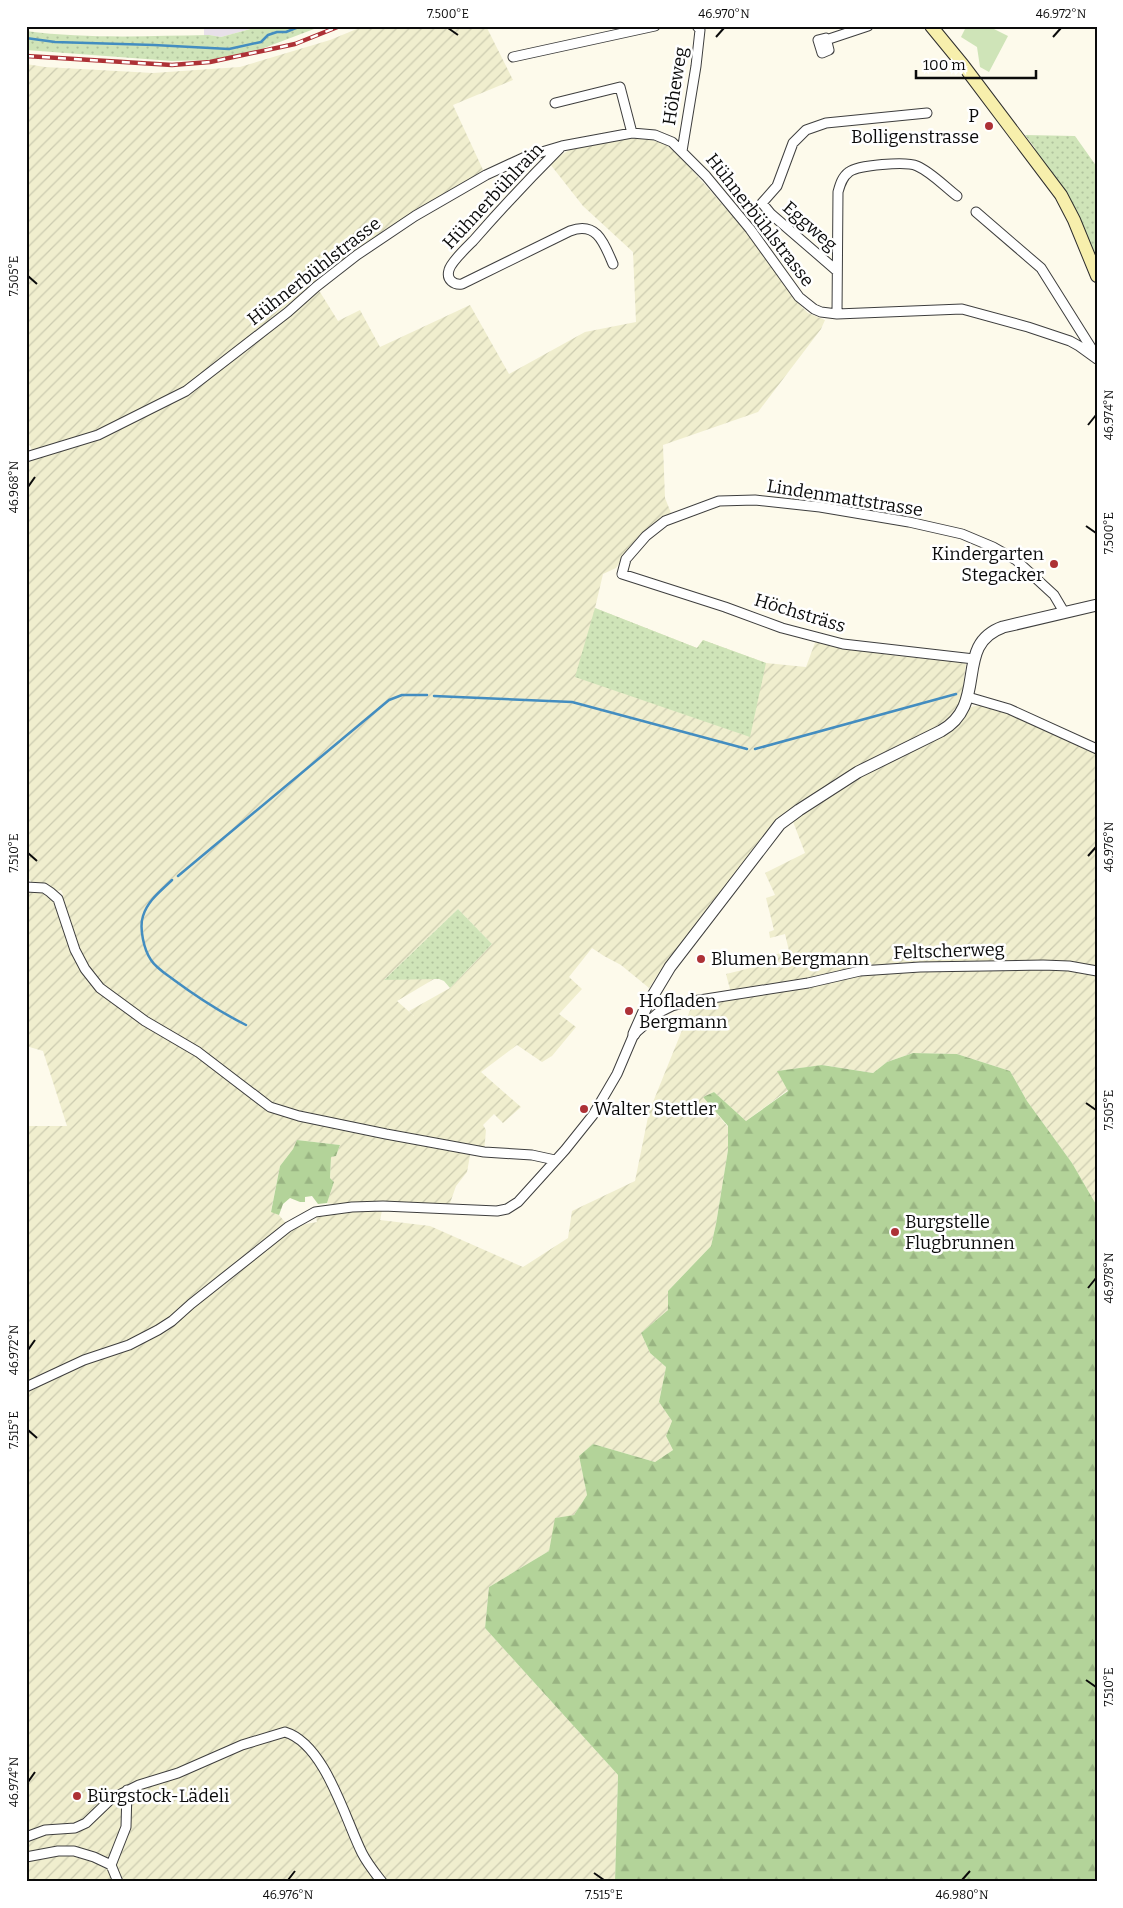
<svg xmlns="http://www.w3.org/2000/svg" width="1123" height="1908" font-family="Bitter,serif">
<style>
.industrial{fill:#e8e0e9}
.farmland{fill:url(#farmland-furrows);fill-rule:evenodd}
.grass{fill:url(#grass-dots)}
.forest{fill:url(#forest-firs)}
.garden{fill:#cfe4b8}
.lines{fill:none;stroke-linecap:round;stroke-linejoin:round}
.stream{stroke:#438dc0;stroke-width:2.5}
.minor-casing{stroke:#3e3e3e;stroke-width:11}
.tertiary-casing{stroke:#3e3e3e;stroke-width:13}
.secondary-casing{stroke:#2d2d2d;stroke-width:14}
.minor{stroke:#fff;stroke-width:9}
.tertiary{stroke:#fff;stroke-width:11}
.secondary{stroke:#f7efac;stroke-width:12}
.rail-casing{stroke:#ad3136;stroke-width:4.5}
.rail{stroke:#fff;stroke-width:2.5;stroke-dasharray:8;stroke-linecap:butt}
.ticks{fill:none;stroke:#0b0b0b;stroke-width:2}
.poi-dot{fill:#ad3136;stroke:#fff;stroke-width:2}
.labels{text-anchor:middle;stroke-width:5;stroke-linejoin:round;paint-order:stroke}
.street-label{font-size:18px;fill:#0b0b0b;stroke:#fff}
.poi-label{font-size:18px;fill:#0b0b0b;stroke:#fff;text-anchor:start}
.neatline{fill:none;stroke:#0b0b0b;stroke-width:2}
.ticks-label{font-size:12px;text-anchor:middle;fill:#0b0b0b}
</style>
<defs>
<pattern id="farmland-furrows" width="10" height="10" patternUnits="userSpaceOnUse" patternTransform="scale(1.25)"><rect width="10" height="10" fill="#f0eece"/><path d="M-1 1l2-2M0 10L10 0M9 11l2-2" fill="none" stroke="#cccbb0"/></pattern>
<pattern id="grass-dots" width="8" height="8" patternUnits="userSpaceOnUse" patternTransform="scale(1.25)"><rect width="8" height="8" fill="#cfe4b8"/><path d="M2 2h.1M6 6h.1" fill="none" stroke="#b0c29d" stroke-width="1.8" stroke-linecap="round"/></pattern>
<pattern id="forest-firs" width="22" height="20" patternUnits="userSpaceOnUse" patternTransform="scale(1.25)"><rect width="22" height="20" fill="#b3d399"/><path d="M5 1l3.5 6h-7zM16 11l3.5 6h-7z" fill="#99b482"/></pattern>
</defs>
<rect width="100%" height="100%" fill="#fdfaeb"/>
<path class="industrial" d="M 204,26 L 262,26 L 221,37 L 209,35 L 204,39 Z"/>
<path class="farmland" d="M 364,26 L 486,26 L 513,80 L 453,105 L 484,172 L 415,211 L 349,255 L 315,284 L 338,321 L 360,310 L 380,347 L 470,305 L 509,374 L 585,332 L 636,322 L 633,252 L 583,206 L 550,164 L 561,155 L 571,149 L 639,137 L 663,143 L 677,153 L 744,229 L 799,304 L 808,313 L 825,320 L 821,329 L 758,412 L 663,445 L 665,498 L 671,513 L 653,524 L 630,548 L 616,568 L 603,574 L 595,608 L 697,648 L 703,640 L 766,663 L 806,667 L 816,640 L 850,648 L 898,656 L 961,661 L 966,664 L 961,701 L 951,717 L 941,725 L 876,756 L 855,768 L 796,805 L 777,820 L 701,917 L 664,965 L 649,988 L 621,965 L 604,956 L 592,948 L 569,977 L 582,989 L 559,1014 L 576,1027 L 552,1056 L 542,1062 L 517,1045 L 481,1072 L 521,1107 L 503,1123 L 494,1114 L 483,1125 L 486,1130 L 484,1152 L 471,1150 L 467,1172 L 456,1186 L 448,1209 L 383,1206 L 380,1220 L 430,1226 L 523,1267 L 568,1238 L 572,1211 L 635,1181 L 649,1112 L 693,1003 L 852,977 L 850,969 L 795,983 L 731,993 L 726,974 L 763,965 L 762,958 L 789,951 L 785,934 L 770,938 L 769,932 L 774,930 L 766,898 L 775,895 L 765,873 L 805,853 L 792,819 L 880,764 L 946,732 L 958,723 L 971,707 L 981,705 L 1017,714 L 1097,752 L 1097,1206 L 1072,1163 L 1027,1101 L 1010,1071 L 957,1054 L 913,1053 L 887,1062 L 873,1073 L 823,1065 L 778,1071 L 788,1090 L 746,1121 L 714,1092 L 703,1097 L 728,1127 L 728,1150 L 716,1224 L 711,1246 L 668,1291 L 668,1310 L 641,1333 L 650,1353 L 666,1367 L 659,1402 L 672,1421 L 666,1436 L 673,1450 L 655,1462 L 593,1444 L 579,1456 L 587,1495 L 574,1515 L 556,1518 L 549,1551 L 489,1587 L 485,1628 L 618,1775 L 615,1882 L 26,1882 L 26,1126 L 67,1126 L 43,1051 L 26,1046 L 26,889 L 36,889 L 46,892 L 54,899 L 58,905 L 73,951 L 83,971 L 99,990 L 144,1023 L 225,1071 L 209,1056 L 146,1019 L 101,986 L 87,968 L 78,950 L 62,903 L 63,894 L 61,890 L 57,891 L 33,884 L 26,875 L 26,459 L 35,455 L 26,439 L 26,64 L 45,67 L 153,73 L 240,67 L 330,40 ZM 458,909 L 492,944 L 450,988 L 409,1011 L 414,1016 L 397,1001 L 434,979 L 385,979 ZM 297,1140 L 340,1145 L 336,1156 L 331,1157 L 330,1178 L 334,1182 L 327,1203 L 350,1207 L 315,1212 L 317,1222 L 289,1227 L 279,1215 L 271,1211 L 280,1166 L 293,1149 Z"/>
<path class="grass" d="M 262,26 L 322,26 L 251,53 L 209,60 L 172,61 L 26,50 L 26,31 C 87,39 148,36 209,35 L 221,37 Z
M 1025,135 L 1075,136 L 1097,167 L 1097,263 L 1033,150 L 1035,148 Z
M 595,608 L 697,648 L 703,640 L 766,663 L 750,737 L 575,677 Z
M 458,909 L 492,944 L 450,988 L 444,981 L 439,979 L 384,980 Z"/>
<path class="forest" d="M 913,1053 L 957,1054 L 1010,1071 L 1027,1101 L 1072,1163 L 1097,1206 L 1097,1882 L 615,1882 L 618,1775 L 485,1628 L 489,1587 L 549,1551 L 555,1518 L 574,1515 L 587,1495 L 579,1456 L 593,1444 L 655,1462 L 673,1450 L 666,1436 L 672,1421 L 659,1402 L 666,1367 L 650,1353 L 641,1333 L 668,1310 L 668,1291 L 711,1246 L 716,1224 L 728,1150 L 728,1126 L 703,1097 L 714,1092 L 746,1121 L 788,1091 L 777,1071 L 822,1065 L 873,1073 L 887,1062 Z
M 297,1140 L 340,1145 L 336,1156 L 331,1157 L 330,1178 L 334,1182 L 327,1203 L 318,1204 L 312,1196 L 305,1197 L 305,1202 L 300,1202 L 290,1198 L 283,1204 L 279,1215 L 271,1212 L 280,1166 L 293,1149 Z"/>
<path class="garden" d="M 960,26 L 988,26 L 1008,36 L 989,72 L 980,67 L 977,47 L 961,37 L 965,29 Z"/>
<g class="lines">
<path class="stream" d="M 26,38 L 55,42 L 154,45 L 229,49 L 261,42 L 268,35 L 277,32 L 286,32 L 301,26
M 434,696 L 572,702 L 747,749
M 755,749 L 956,694
M 178,876 L 389,700 L 402,695 L 427,695
M 172,880 C 161,891 148,900 143,916 C 139,928 144,950 151,960 C 156,968 166,974 174,980 C 197,997 220,1012 246,1025"/>
<g class="minor-casing">
<path id="minor" d="M 826,38 L 829,50 L 822,53 L 818,40 Z
M 826,40 L 868,26
M 513,57 L 655,26
M 555,103 L 620,87 L 632,133
M 560,148 C 530,178 501,209 473,241 C 466,248 451,262 449,270 C 446,280 454,285 462,284 L 570,231 C 597,221 604,243 613,264
M 682,151 L 696,66 L 700,30 L 697,26
M 976,212 L 1041,268 L 1095,354
M 837,271 L 771,214 L 762,203 L 777,186 L 793,143 L 806,130 L 826,123 L 927,113
M 837,314 L 838,192 C 840,185 842,177 849,172 C 858,165 906,161 917,166 C 931,172 944,186 957,196
M 26,457 L 98,435 L 186,391 L 288,312 L 316,287 L 357,255 L 415,216 L 486,175 L 525,157 L 562,146 L 632,133 L 655,135 L 672,142 L 706,176 L 750,229 L 799,297 L 814,309 L 821,312 L 837,314 L 962,309 L 1028,327 L 1070,341 L 1079,346 L 1097,359
M 974,659 L 843,644 L 782,628 L 725,607 L 622,574 L 626,559 L 646,536 L 665,521 L 719,501 L 755,500 L 820,507 L 909,522 L 962,534 L 993,547 L 1016,560 L 1054,595 L 1064,612
M 968,697 L 1009,709 L 1097,749
M 26,887 L 44,888 L 50,892 L 58,899 L 75,950 L 85,969 L 100,988 L 145,1021 L 198,1052 L 270,1107 L 299,1116 L 386,1134 L 484,1152 L 532,1155 L 555,1160
M 26,1387 L 84,1360 L 129,1345 L 158,1330 L 172,1321 L 191,1304 L 288,1227 L 315,1212 L 352,1207 L 383,1206 L 497,1211 L 507,1209 L 518,1202 L 565,1150 L 593,1115 L 617,1074 L 634,1034 L 658,1013 L 672,1006 L 687,1002 L 808,983 L 860,971 L 920,967 L 1043,965 L 1069,966 L 1097,971
M 26,1837 L 45,1830 L 75,1828 L 86,1823 L 111,1799 L 139,1785 L 178,1773 L 242,1745 L 285,1732 C 325,1744 345,1819 362,1853 C 367,1863 375,1873 382,1882
M 26,1857 L 58,1851 L 74,1851 L 94,1857 L 111,1865 L 118,1882
M 111,1865 L 126,1827 L 127,1790"/>
</g>
<g class="tertiary-casing">
<path id="tertiary" d="M 634,1034 L 646,1007 L 670,967 L 780,824 L 799,810 L 858,772 L 941,731 C 990,704 952,645 1003,627 L 1097,605"/>
</g>
<g class="secondary-casing">
<path id="secondary" d="M 931,26 L 963,65 L 1061,195 L 1074,220 L 1097,276"/>
</g>
<use href="#minor" class="minor"/>
<use href="#tertiary" class="tertiary"/>
<use href="#secondary" class="secondary"/>
<g class="rail-casing">
<path id="rail" d="M 26,56 L 172,65 L 210,62 L 295,44 L 340,26"/>
</g>
<use href="#rail" class="rail"/>
</g>
<path class="ticks" d="M 448,28 L 458,35M 716,37 L 724,28M 1053,37 L 1061,28M 28,276 L 37,284M 1088,425 L 1096,415M 28,487 L 35,477M 1086,526 L 1096,533M 28,853 L 37,861M 1088,856 L 1096,847M 1086,1103 L 1096,1110M 1088,1288 L 1096,1278M 28,1350 L 35,1340M 28,1430 L 37,1438M 1086,1680 L 1096,1687M 28,1782 L 35,1772M 594,1873 L 604,1880M 288,1880 L 295,1871M 962,1880 L 970,1871"/>
<g class="poi-dot">
<circle cx="989" cy="126" r="5"/>
<circle cx="1054" cy="564" r="5"/>
<circle cx="701" cy="959" r="5"/>
<circle cx="629" cy="1011" r="5"/>
<circle cx="584" cy="1109" r="5"/>
<circle cx="895" cy="1232" r="5"/>
<circle cx="77" cy="1796" r="5"/>
</g>
<g class="labels">
<g class="street-label">
<text transform="translate(675 86) rotate(-81)" y="6">Höheweg</text>
<text transform="translate(493 196) rotate(-47)" y="6">Hühnerbühlrain</text>
<text transform="translate(760 220) rotate(52)" y="6">Hühnerbühlstrasse</text>
<text transform="translate(810 226) rotate(41)" y="6">Eggweg</text>
<text transform="translate(314 271) rotate(-38)" y="6">Hühnerbühlstrasse</text>
<text transform="translate(845 498) rotate(9)" y="6">Lindenmattstrasse</text>
<text transform="translate(800 613) rotate(17)" y="6">Höchsträss</text>
<text transform="translate(949 951) rotate(-2)" y="6">Feltscherweg</text>
</g>
<g class="poi-label">
<text x="979" y="122" text-anchor="end">P<tspan x="979" dy="21">Bolligenstrasse</tspan></text>
<text x="1044" y="560" text-anchor="end">Kindergarten<tspan x="1044" dy="21">Stegacker</tspan></text>
<text x="711" y="965">Blumen Bergmann</text>
<text x="639" y="1007">Hofladen<tspan x="639" dy="21">Bergmann</tspan></text>
<text x="594" y="1115">Walter Stettler</text>
<text x="905" y="1228">Burgstelle<tspan x="905" dy="21">Flugbrunnen</tspan></text>
<text x="87" y="1802">Bürgstock-Lädeli</text>
</g>
</g>
<rect width="1123" height="1908" fill="none" stroke="#ffffff" stroke-width="55"/>
<path d="M916 70v8h120v-8" fill="none" stroke="#0b0b0b" stroke-width="2.5"/>
<text x="923" y="70" font-size="15" fill="#0b0b0b" stroke="#ffffff" stroke-width="4" paint-order="stroke">100 m</text>
<rect x="28" y="28" width="1068" height="1852" class="neatline"/>
<g class="ticks-label">
<text x="448" y="18">7.500°E</text>
<text x="724" y="18">46.970°N</text>
<text x="1061" y="18">46.972°N</text>
<text transform="translate(14 276) rotate(-90)" y="4">7.505°E</text>
<text transform="translate(1109 415) rotate(-90)" y="4">46.974°N</text>
<text transform="translate(14 487) rotate(-90)" y="4">46.968°N</text>
<text transform="translate(1109 533) rotate(-90)" y="4">7.500°E</text>
<text transform="translate(1109 847) rotate(-90)" y="4">46.976°N</text>
<text transform="translate(14 853) rotate(-90)" y="4">7.510°E</text>
<text transform="translate(1109 1110) rotate(-90)" y="4">7.505°E</text>
<text transform="translate(1109 1278) rotate(-90)" y="4">46.978°N</text>
<text transform="translate(14 1350) rotate(-90)" y="4">46.972°N</text>
<text transform="translate(14 1430) rotate(-90)" y="4">7.515°E</text>
<text transform="translate(1109 1687) rotate(-90)" y="4">7.510°E</text>
<text transform="translate(14 1782) rotate(-90)" y="4">46.974°N</text>
<text x="288" y="1899">46.976°N</text>
<text x="604" y="1899">7.515°E</text>
<text x="962" y="1899">46.980°N</text>
</g>
</svg>
